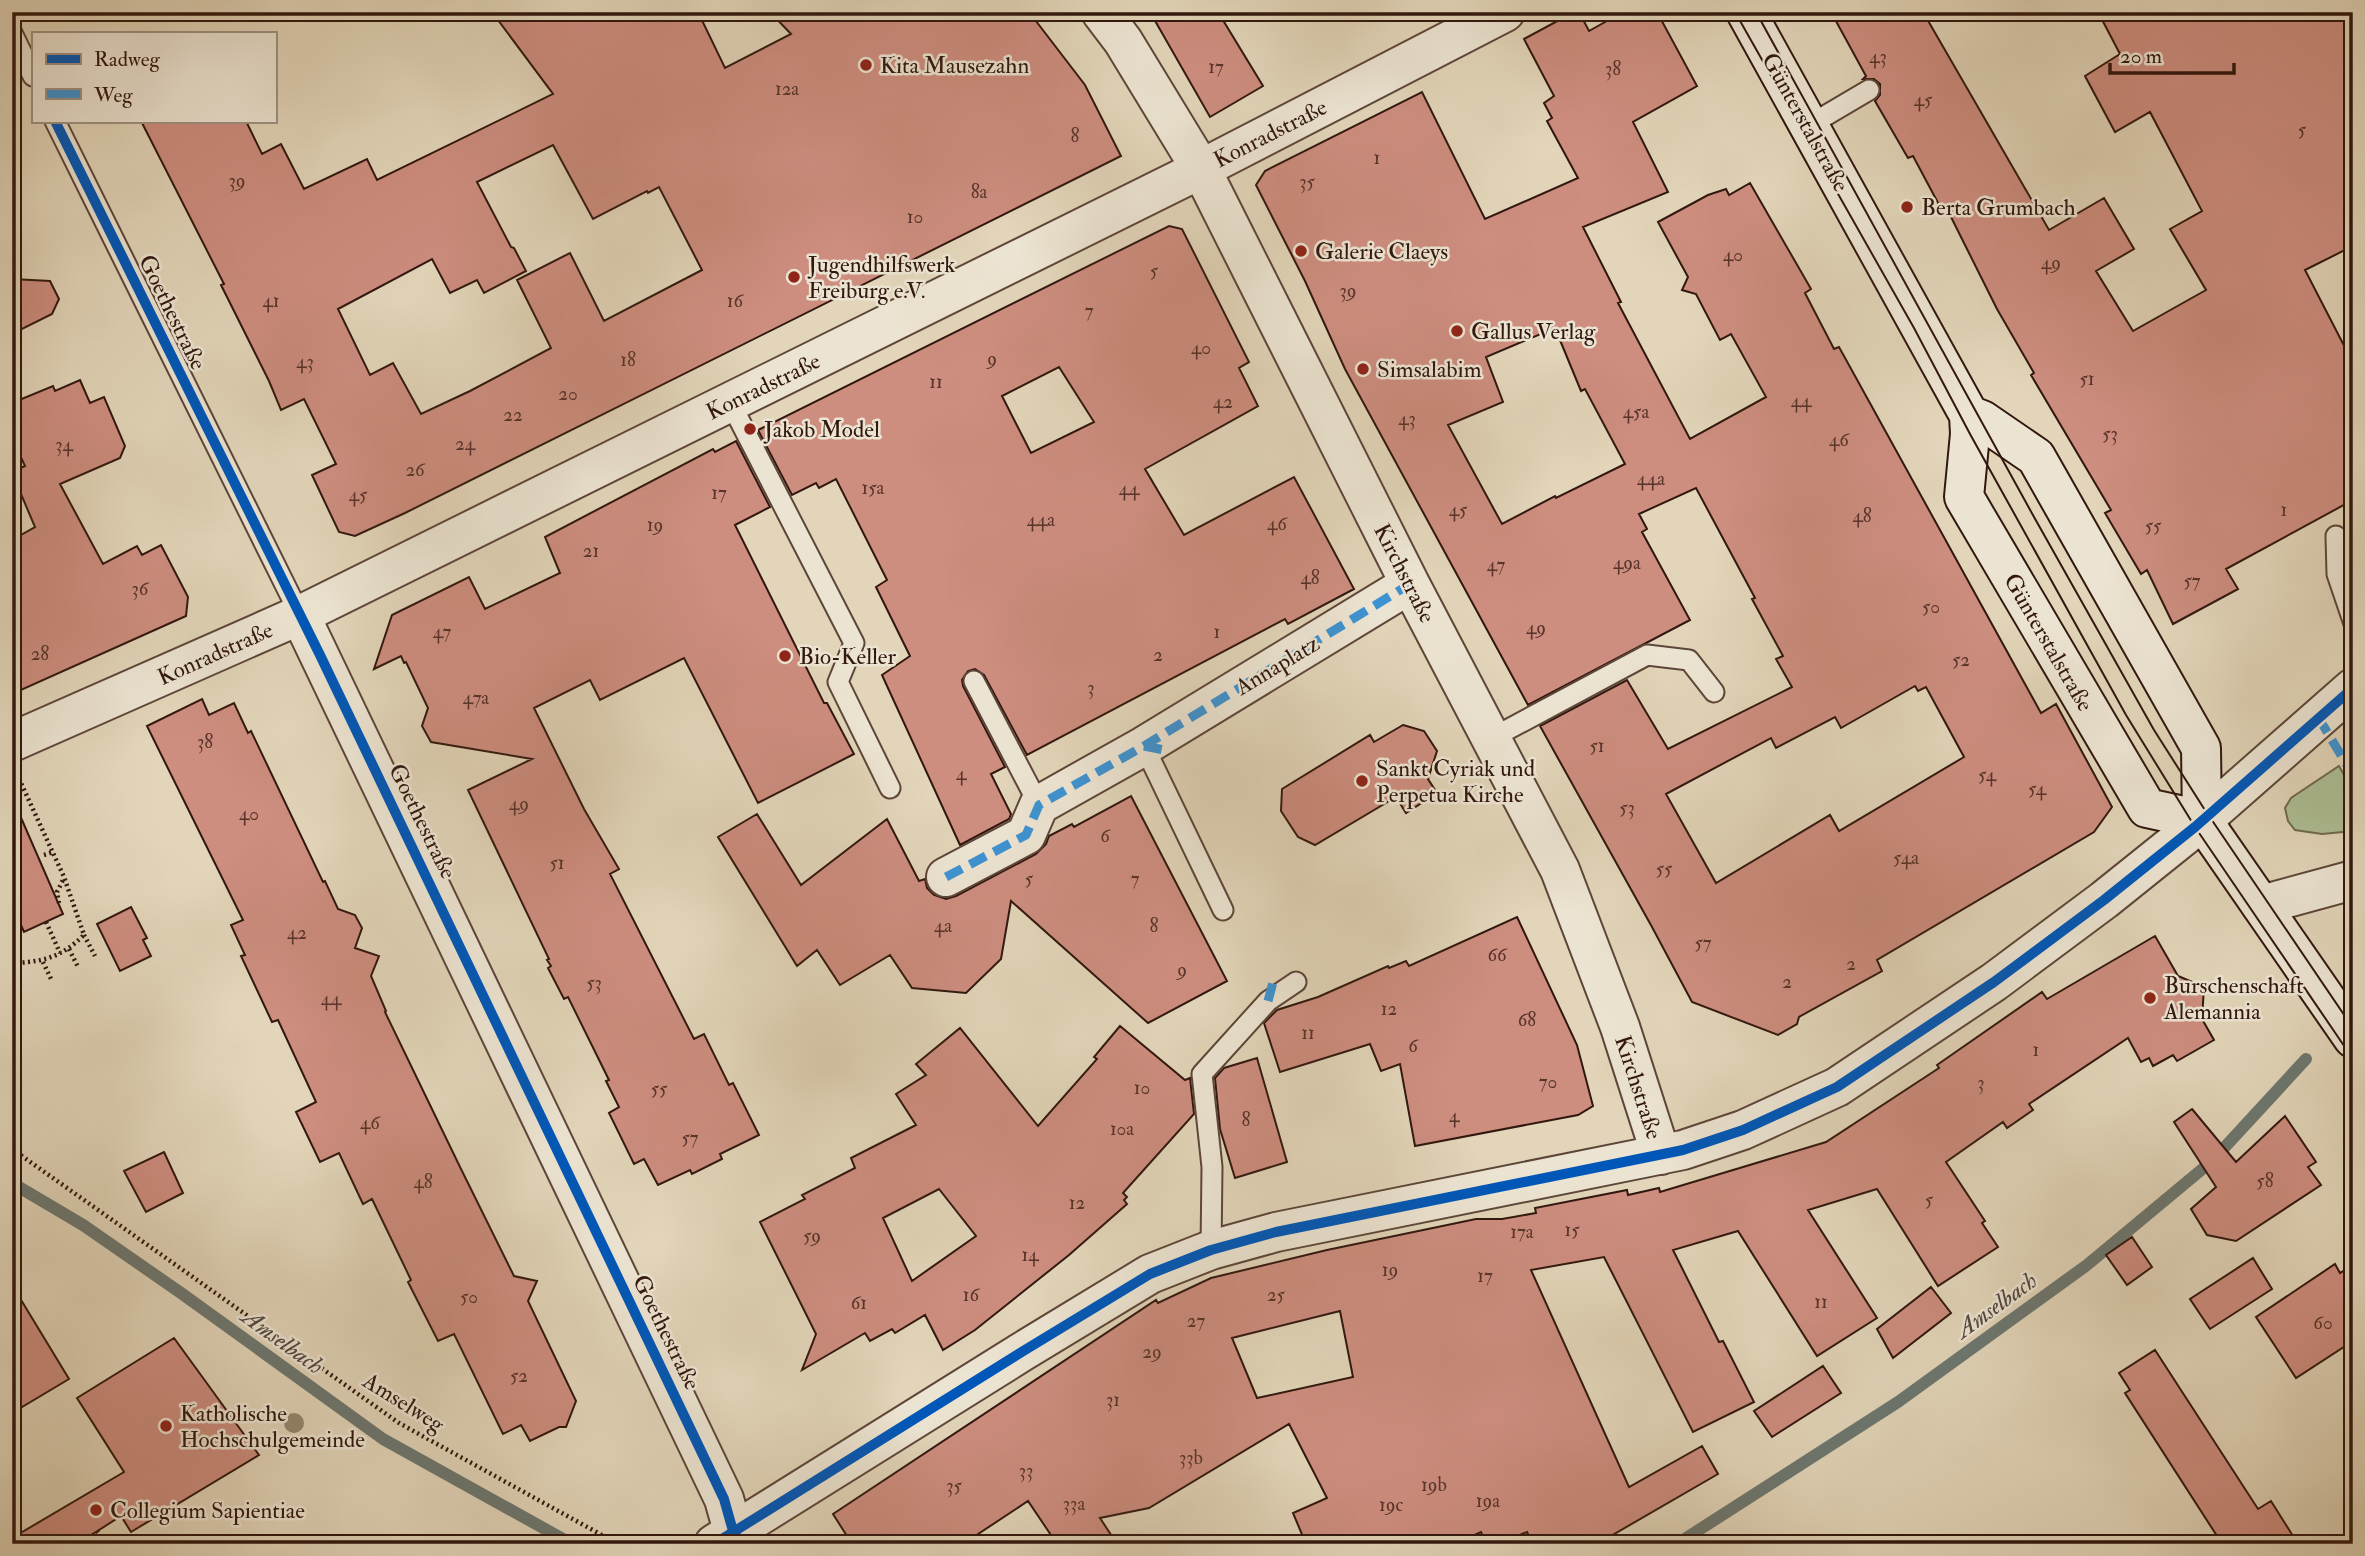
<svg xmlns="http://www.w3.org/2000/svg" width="2365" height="1556" font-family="'IM FELL Double Pica',serif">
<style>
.green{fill:#adbe94;stroke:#6f6a51;stroke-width:2}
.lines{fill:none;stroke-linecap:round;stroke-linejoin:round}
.stream{stroke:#6d7871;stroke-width:12}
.building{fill:#cd8d7f;stroke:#31170e;stroke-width:2;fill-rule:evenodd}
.lane-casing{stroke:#5d4639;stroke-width:23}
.street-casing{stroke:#5d4639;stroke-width:42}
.secondary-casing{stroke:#31170e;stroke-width:42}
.path{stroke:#31170e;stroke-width:4.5;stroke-dasharray:2 3.5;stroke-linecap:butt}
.lane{stroke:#ece4d2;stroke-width:19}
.street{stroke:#ece4d2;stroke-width:38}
.secondary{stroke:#ece4d2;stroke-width:38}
.tram{stroke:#31170e;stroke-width:2}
.quiet{stroke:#3d93d2;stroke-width:9;stroke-dasharray:18 9;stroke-linecap:butt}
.cycleway-casing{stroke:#ece4d2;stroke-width:15}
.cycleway{stroke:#0057b8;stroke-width:10}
.tree{fill:#958871}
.poi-dot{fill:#8f2418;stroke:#ece4d2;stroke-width:2.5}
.labels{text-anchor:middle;stroke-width:5;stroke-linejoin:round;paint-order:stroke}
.number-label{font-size:19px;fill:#58342a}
.poi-label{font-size:23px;fill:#31170e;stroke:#ece4d2;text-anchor:start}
.street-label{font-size:23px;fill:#31170e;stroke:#ece4d2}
.water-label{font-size:24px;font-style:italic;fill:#4f4740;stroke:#ece4d2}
</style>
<rect width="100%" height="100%" fill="#e2d5b9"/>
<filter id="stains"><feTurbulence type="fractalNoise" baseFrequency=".00286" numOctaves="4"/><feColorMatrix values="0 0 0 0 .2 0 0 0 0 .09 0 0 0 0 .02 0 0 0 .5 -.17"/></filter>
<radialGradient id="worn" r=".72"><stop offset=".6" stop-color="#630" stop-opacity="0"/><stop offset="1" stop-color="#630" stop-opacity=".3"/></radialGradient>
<path class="green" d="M 2339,766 L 2353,791 L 2353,831 L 2322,834 L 2295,830 L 2288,821 L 2285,808 L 2291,798 Z"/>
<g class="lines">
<path class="stream" d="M 12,1183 L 83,1225 L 181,1293 L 383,1439 L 572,1544
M 1677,1544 L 1898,1402 L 2087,1265 L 2212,1161 L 2306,1059"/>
</g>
<path class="building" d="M 492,12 L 698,12 L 725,68 L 791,34 L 770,12 L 1029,12 L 1085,85 L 1121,156 L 405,513 L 355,536 L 339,532 L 312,475 L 336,464 L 304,399 L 281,410 L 269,381 L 221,285 L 224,284 L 141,121 L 246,121 L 262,154 L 281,144 L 304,189 L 367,159 L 377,180 L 553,94 ZM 553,145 L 593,219 L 647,191 L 648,193 L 659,187 L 702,270 L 604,321 L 570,253 L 517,280 L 551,348 L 470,391 L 421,414 L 393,363 L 370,375 L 338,309 L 432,259 L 450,293 L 477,280 L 484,293 L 526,271 L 514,248 L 511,247 L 477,182 Z
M 1150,12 L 1218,12 L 1263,86 L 1210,117 Z
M 1574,12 L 1579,12 L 1589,31 L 1623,12 L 1657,12 L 1697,86 L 1633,122 L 1668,192 L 1583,227 L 1621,302 L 1618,303 L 1690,439 L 1766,397 L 1731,334 L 1720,340 L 1696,294 L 1682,290 L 1688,277 L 1658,222 L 1708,195 L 1726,189 L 1729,195 L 1750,183 L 1811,289 L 1805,293 L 1834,349 L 1839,347 L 2041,713 L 2056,704 L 2112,807 L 2094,832 L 1877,960 L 1882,971 L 1799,1017 L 1797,1024 L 1778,1035 L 1692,1002 L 1652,927 L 1540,726 L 1627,680 L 1668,749 L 1792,687 L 1776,659 L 1783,656 L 1752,599 L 1755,598 L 1696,488 L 1639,514 L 1647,529 L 1642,532 L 1690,620 L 1528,705 L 1345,369 L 1305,281 L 1256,185 L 1265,171 L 1422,92 L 1485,219 L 1578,178 L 1547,121 L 1552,118 L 1544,103 L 1554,96 L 1524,39 ZM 1555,328 L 1581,391 L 1585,389 L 1625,464 L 1556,498 L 1555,496 L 1502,524 L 1448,425 L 1503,402 L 1486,357 ZM 1915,686 L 1918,691 L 1926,687 L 1964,757 L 1839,831 L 1830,815 L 1716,883 L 1666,794 L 1771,738 L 1776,748 L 1835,717 L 1841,728 Z
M 1831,12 L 1923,12 L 2049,230 L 2104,198 L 2134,249 L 2096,271 L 2133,331 L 2206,290 L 2170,229 L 2202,211 L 2150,112 L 2115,132 L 2085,76 L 2120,54 L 2098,12 L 2353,12 L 2353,246 L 2305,270 L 2353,363 L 2353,500 L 2226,569 L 2238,589 L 2173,624 L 2147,570 L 2141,574 L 2105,513 L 2111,510 L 2031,375 L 2034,373 L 1997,309 L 1949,213 L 1944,214 L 1913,156 L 1908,158 L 1875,101 L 1880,95 L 1880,84 L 1874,79 L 1863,79 L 1866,76 Z
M 1169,226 L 1182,229 L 1249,362 L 1239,368 L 1258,406 L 1145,469 L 1184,535 L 1294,477 L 1354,589 L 1288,624 L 1285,619 L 1027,755 L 984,675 L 975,669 L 968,671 L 962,680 L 963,686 L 1005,767 L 991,774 L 1011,814 L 1009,819 L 960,845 L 882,675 L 910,656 L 876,587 L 887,580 L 836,479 L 819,488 L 816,483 L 792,495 L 758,430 ZM 1059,367 L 1094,422 L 1031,453 L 1002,396 Z
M 12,279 L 50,281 L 59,299 L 52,314 L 12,334 Z
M 80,380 L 90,403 L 104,397 L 125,446 L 120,458 L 60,484 L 103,564 L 137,546 L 142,555 L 161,545 L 188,597 L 186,616 L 12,694 L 12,540 L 35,527 L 12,473 L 12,472 L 25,466 L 12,438 L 12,403 L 53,386 L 55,391 Z
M 736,441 L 770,507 L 735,525 L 824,703 L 827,703 L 854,754 L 758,803 L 684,658 L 600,700 L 590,680 L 534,708 L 584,809 L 619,869 L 610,874 L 694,1039 L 704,1034 L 729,1085 L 733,1083 L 759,1135 L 720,1154 L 722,1159 L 692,1174 L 690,1170 L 658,1185 L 644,1159 L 634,1164 L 609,1113 L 619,1107 L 606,1081 L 609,1080 L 568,997 L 564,999 L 548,968 L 551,966 L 547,960 L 549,959 L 468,790 L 532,759 L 431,742 L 422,726 L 428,708 L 406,662 L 404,663 L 401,656 L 374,669 L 392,615 L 469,577 L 485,609 L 560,573 L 545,537 L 713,449 L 715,452 Z
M 202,699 L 209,715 L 234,703 L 248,733 L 251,731 L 323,882 L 325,881 L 338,909 L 355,915 L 362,928 L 355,948 L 379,956 L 371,976 L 386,1011 L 385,1012 L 461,1169 L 514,1276 L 537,1281 L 528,1301 L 576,1401 L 566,1427 L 559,1427 L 530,1441 L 521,1425 L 503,1434 L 454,1334 L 438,1341 L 408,1282 L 411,1280 L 372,1199 L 363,1204 L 339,1153 L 320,1162 L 296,1112 L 316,1102 L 278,1020 L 272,1022 L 241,956 L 245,955 L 231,925 L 243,920 L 147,726 Z
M 1403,725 L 1424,731 L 1437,751 L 1428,779 L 1437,793 L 1406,813 L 1396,797 L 1315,845 L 1298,837 L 1281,811 L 1282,789 L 1370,735 L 1374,742 Z
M 1131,796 L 1227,981 L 1148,1023 L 1011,901 L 1001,959 L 966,993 L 912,988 L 890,955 L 840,985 L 817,950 L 797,966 L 718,837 L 757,814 L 801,885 L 887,819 L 919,881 L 925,879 L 927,888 L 934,895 L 946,899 L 956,896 L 1036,854 L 1046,844 L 1049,836 L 1072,824 L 1074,827 Z
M 12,797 L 63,914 L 24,932 L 21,925 L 12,928 Z
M 131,907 L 147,938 L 143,940 L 151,956 L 120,971 L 97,924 Z
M 1517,917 L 1577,1045 L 1593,1106 L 1578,1115 L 1415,1146 L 1400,1064 L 1381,1071 L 1370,1044 L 1280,1072 L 1264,1023 L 1277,1010 L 1318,997 L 1388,966 L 1389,968 L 1406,961 L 1409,966 Z
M 2155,936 L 2178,976 L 2204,987 L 2202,1019 L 2214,1040 L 2177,1061 L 2173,1055 L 2153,1066 L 2149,1058 L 2141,1062 L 2128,1038 L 2029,1104 L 2033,1110 L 2007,1128 L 2003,1122 L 1946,1162 L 1985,1221 L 1982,1223 L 1998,1247 L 1938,1286 L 1877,1189 L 1808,1210 L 1877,1318 L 1817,1356 L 1738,1231 L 1673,1250 L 1719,1342 L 1723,1341 L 1754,1402 L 1693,1432 L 1604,1257 L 1531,1270 L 1629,1487 L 1702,1446 L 1718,1474 L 1597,1544 L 1533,1544 L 1527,1532 L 1498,1544 L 1486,1544 L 1481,1532 L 1454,1544 L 1306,1544 L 1293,1513 L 1327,1498 L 1289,1424 L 1149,1508 L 1100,1518 L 1117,1544 L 1057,1544 L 1028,1501 L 963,1544 L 852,1544 L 833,1514 L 1156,1300 L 1158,1303 L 1211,1278 L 1327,1250 L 1476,1219 L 1502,1219 L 1536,1213 L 1535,1208 L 1627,1190 L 1628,1195 L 1659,1188 L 1660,1192 L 1826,1142 L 1939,1068 L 1937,1065 L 2042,992 L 2047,999 ZM 1340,1311 L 1353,1377 L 1257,1398 L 1232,1338 Z
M 1120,1026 L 1185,1080 L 1190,1078 L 1194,1114 L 1123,1193 L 1127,1197 L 1124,1200 L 1127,1204 L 1069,1255 L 975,1330 L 943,1350 L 925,1315 L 895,1333 L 892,1329 L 870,1341 L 865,1333 L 802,1370 L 816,1334 L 760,1222 L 805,1199 L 802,1195 L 855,1168 L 851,1158 L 916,1125 L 896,1094 L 926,1075 L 916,1064 L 960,1028 L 1038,1126 L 1097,1059 L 1094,1057 ZM 939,1189 L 976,1236 L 912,1281 L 883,1218 Z
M 1257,1058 L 1287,1162 L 1235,1178 L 1220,1129 L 1215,1078 L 1224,1068 Z
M 2192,1109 L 2236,1162 L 2285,1116 L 2316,1162 L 2308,1167 L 2321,1185 L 2236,1241 L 2207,1235 L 2191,1209 L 2216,1187 L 2174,1122 Z
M 164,1152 L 183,1193 L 146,1212 L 124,1171 Z
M 2132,1237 L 2152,1267 L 2127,1285 L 2106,1255 Z
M 2253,1258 L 2272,1289 L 2210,1329 L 2190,1299 Z
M 2335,1264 L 2340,1273 L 2353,1265 L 2353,1341 L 2296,1378 L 2256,1317 Z
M 12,1285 L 69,1379 L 12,1413 Z
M 1931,1287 L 1951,1313 L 1893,1358 L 1877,1329 Z
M 174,1338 L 259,1455 L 131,1532 L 121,1516 L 77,1544 L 12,1544 L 12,1538 L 124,1472 L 77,1398 Z
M 2155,1350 L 2258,1509 L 2271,1501 L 2298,1544 L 2204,1544 L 2217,1536 L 2125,1393 L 2130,1390 L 2119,1373 Z
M 1823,1366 L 1841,1393 L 1772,1437 L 1754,1411 Z"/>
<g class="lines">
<g class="lane-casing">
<path id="lane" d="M 12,33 L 33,76
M 55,121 L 300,615
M 1808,126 L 1869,90
M 730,402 L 854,643 L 838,682 L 890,788
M 2336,536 L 2337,574 L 2353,621
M 974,681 L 1039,805
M 1492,738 L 1647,655 L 1689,660 L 1714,692
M 1144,746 L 1223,910
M 1211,1250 L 1212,1167 L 1202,1074 L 1268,1001 L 1296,982"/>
</g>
<g class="street-casing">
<path id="street" d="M 1101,12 L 1123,41 L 1201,169 L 1410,584 L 1560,870 L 1620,1027 L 1661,1155
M 300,615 L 724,1499 L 733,1531 L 742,1544
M 12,742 L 300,615 L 1201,169 L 1505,12
M 946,877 L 1026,835 L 1039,805 L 1144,746 L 1410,584
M 2261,905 L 2353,880
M 714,1544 L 1020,1353 L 1150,1274 L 1211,1250 L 1276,1232 L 1683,1150 L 1743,1130 L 1837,1087 L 1994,982 L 2104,900 L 2195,827 L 2353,688"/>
</g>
<g class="secondary-casing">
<path id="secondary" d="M 1746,12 L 1969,415 L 1970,434 L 1964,497 L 2147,808 L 2202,820
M 1969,415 L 1982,420 L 2036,457 L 2201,748 L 2202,820 L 2353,1038"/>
</g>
<path class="path" d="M 44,855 L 53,852
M 59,903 L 57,892 L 64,878
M 46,922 L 60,953
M 84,935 L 95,956
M 69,949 L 78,967
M 12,952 L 17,963 L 20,986
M 43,962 L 52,981
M 17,963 C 47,961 62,956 84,935 L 64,877 L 20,781
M 12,1149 L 399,1423 L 618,1544
M 97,1531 L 106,1544"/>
<use href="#lane" class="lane"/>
<use href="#street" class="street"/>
<use href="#secondary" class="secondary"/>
<path class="tram" d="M 1735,12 L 1914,328 L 1970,434 L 2126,715 L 2195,827 L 2353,1059
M 1756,12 L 2034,517 L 2154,730 L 2203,807 L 2353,1028"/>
<path class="quiet" d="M 2318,717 L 2353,775
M 1144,746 L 1169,751
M 946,877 L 1026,835 L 1039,805 L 1144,746 L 1410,584
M 1268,1001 L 1275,975"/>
<g class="cycleway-casing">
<path id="cycleway" d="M 55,121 L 320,655 L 724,1499 L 733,1531 L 742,1544
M 714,1544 L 1020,1353 L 1150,1274 L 1211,1250 L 1276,1232 L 1683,1150 L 1743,1130 L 1837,1087 L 1994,982 L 2104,900 L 2195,827 L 2353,688"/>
</g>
<use href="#cycleway" class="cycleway"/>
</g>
<circle class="tree" cx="294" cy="1423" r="10"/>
<g class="poi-dot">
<circle cx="866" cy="65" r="7"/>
<circle cx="1907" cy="207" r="7"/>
<circle cx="1301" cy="251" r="7"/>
<circle cx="794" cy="277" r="7"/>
<circle cx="1457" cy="331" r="7"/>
<circle cx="1363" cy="369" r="7"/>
<circle cx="750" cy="429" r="7"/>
<circle cx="785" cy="656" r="7"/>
<circle cx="1362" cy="781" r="7"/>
<circle cx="2150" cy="998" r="7"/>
<circle cx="166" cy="1426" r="7"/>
<circle cx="96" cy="1510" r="7"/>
</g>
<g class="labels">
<g class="number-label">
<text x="1878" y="63">43</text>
<text x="1216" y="73">17</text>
<text x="1613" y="75">38</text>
<text x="787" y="95">12a</text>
<text x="1923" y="106">45</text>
<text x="2302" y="136">5</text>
<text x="1075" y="142">8</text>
<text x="1377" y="164">1</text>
<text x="237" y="187">39</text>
<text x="1307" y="188">35</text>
<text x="979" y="198">8a</text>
<text x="915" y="223">10</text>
<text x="1733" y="261">40</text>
<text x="2051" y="269">49</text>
<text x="1154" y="277">5</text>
<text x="1348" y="297">39</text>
<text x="271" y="307">41</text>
<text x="735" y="307">16</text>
<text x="1089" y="317">7</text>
<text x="1201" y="354">40</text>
<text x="992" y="365">9</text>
<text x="628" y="366">18</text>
<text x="305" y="368">43</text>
<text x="2087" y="385">51</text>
<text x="936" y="388">11</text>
<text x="568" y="400">20</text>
<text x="1801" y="407">44</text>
<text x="1223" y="408">42</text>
<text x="1636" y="418">45a</text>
<text x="513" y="421">22</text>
<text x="1407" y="425">43</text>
<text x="2110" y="440">53</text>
<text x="1839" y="446">46</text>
<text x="465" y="450">24</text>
<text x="64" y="451">34</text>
<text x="415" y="476">26</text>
<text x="1651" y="485">44a</text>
<text x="873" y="494">15a</text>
<text x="1129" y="495">44</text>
<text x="719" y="499">17</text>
<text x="358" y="501">45</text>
<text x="1458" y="516">45</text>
<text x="2284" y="516">1</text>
<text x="1862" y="522">48</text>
<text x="1041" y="526">44a</text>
<text x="1277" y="530">46</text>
<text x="655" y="531">19</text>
<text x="2153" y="532">55</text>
<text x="591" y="557">21</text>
<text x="1627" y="569">49a</text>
<text x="1496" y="571">47</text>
<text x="1310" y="584">48</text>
<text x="2192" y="587">57</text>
<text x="140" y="595">36</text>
<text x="1931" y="613">50</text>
<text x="1536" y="634">49</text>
<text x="442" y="638">47</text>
<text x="1217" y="638">1</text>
<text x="40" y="660">28</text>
<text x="1158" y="661">2</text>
<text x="1961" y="666">52</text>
<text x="1091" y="694">3</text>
<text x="476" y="704">47a</text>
<text x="205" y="748">38</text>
<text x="1597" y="752">51</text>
<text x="961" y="780">4</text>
<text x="1987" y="781">54</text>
<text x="2037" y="795">54</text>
<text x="519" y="810">49</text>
<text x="1627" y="814">53</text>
<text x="249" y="820">40</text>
<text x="1105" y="842">6</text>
<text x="1906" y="864">54a</text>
<text x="557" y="869">51</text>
<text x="1664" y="875">55</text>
<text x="1029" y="885">5</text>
<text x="1135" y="885">7</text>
<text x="943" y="932">4a</text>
<text x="1154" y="932">8</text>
<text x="297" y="939">42</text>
<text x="1703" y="949">57</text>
<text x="1497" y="961">66</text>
<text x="1851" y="970">2</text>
<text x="1182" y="976">9</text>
<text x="1787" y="988">2</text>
<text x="594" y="989">53</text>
<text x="331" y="1005">44</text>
<text x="1389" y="1015">12</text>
<text x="1527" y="1026">68</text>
<text x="1308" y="1039">11</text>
<text x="1413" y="1052">6</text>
<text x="2036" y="1056">1</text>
<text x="1548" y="1088">70</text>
<text x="1981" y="1089">3</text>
<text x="1142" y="1094">10</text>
<text x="659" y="1095">55</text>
<text x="1454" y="1122">4</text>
<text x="1246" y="1126">8</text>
<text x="370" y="1129">46</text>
<text x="1122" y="1135">10a</text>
<text x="690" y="1144">57</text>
<text x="2265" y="1187">58</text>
<text x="423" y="1188">48</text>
<text x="1929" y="1206">5</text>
<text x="1077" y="1209">12</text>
<text x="1572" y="1236">15</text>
<text x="1522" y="1238">17a</text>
<text x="812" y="1242">59</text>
<text x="1030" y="1261">14</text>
<text x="1390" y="1276">19</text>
<text x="1485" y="1282">17</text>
<text x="971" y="1301">16</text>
<text x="1276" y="1301">25</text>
<text x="469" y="1303">50</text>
<text x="1821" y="1308">11</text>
<text x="859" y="1309">61</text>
<text x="1196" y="1327">27</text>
<text x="2323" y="1329">60</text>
<text x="1152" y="1358">29</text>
<text x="519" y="1382">52</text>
<text x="1113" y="1406">31</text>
<text x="1191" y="1464">33b</text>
<text x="1026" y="1477">33</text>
<text x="1434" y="1491">19b</text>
<text x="954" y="1492">35</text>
<text x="1488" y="1507">19a</text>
<text x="1074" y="1510">33a</text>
<text x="1391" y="1511">19c</text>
</g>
<g class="poi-label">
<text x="880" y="73">Kita Mausezahn</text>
<text x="1921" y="215">Berta Grumbach</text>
<text x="1315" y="259">Galerie Claeys</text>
<text x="808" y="272">Jugendhilfswerk<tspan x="808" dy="26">Freiburg e.V.</tspan></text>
<text x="1471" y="339">Gallus Verlag</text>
<text x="1377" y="377">Simsalabim</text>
<text x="764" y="437">Jakob Model</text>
<text x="799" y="664">Bio-Keller</text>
<text x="1376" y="776">Sankt Cyriak und<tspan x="1376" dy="26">Perpetua Kirche</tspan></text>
<text x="2164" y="993">Burschenschaft<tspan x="2164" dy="26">Alemannia</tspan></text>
<text x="180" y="1421">Katholische<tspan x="180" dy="26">Hochschulgemeinde</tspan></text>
<text x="110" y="1518">Collegium Sapientiae</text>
</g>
<g class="street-label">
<text transform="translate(1806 122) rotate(61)" y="8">Günterstalstraße</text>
<text transform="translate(1270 133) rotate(-27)" y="8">Konradstraße</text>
<text transform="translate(173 312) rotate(64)" y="8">Goethestraße</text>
<text transform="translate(763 386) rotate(-26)" y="8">Konradstraße</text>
<text transform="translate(1405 573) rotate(63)" y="8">Kirchstraße</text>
<text transform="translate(2049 642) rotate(60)" y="8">Günterstalstraße</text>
<text transform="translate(215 653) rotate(-24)" y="8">Konradstraße</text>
<text transform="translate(1277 665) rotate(-31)" y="8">Annaplatz</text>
<text transform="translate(423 821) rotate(64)" y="8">Goethestraße</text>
<text transform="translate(1639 1087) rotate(72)" y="8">Kirchstraße</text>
<text transform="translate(667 1332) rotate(64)" y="8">Goethestraße</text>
<text transform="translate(404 1402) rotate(32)" y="8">Amselweg</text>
</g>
<g class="water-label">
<text transform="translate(1996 1305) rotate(-36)" y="8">Amselbach</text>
<text transform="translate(283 1341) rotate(36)" y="8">Amselbach</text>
</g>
</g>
<rect width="2365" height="1556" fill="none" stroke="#e2d5b9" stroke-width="42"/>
<rect x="14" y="14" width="2337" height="1528" fill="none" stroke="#31170e" stroke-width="3.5"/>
<rect x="21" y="21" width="2323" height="1514" fill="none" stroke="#31170e" stroke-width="2"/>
<rect x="32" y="32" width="245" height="91" fill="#ece4d2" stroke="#a19284" stroke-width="2"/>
<rect x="46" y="54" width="35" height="10" fill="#0057b8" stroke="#a19284" stroke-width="2"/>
<text x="94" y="66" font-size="21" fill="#31170e">Radweg</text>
<rect x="46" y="89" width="35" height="10" fill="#3d93d2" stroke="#a19284" stroke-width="2"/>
<text x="94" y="102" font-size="21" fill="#31170e">Weg</text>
<path d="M2110 63v10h124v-10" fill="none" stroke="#31170e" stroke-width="3.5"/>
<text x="2120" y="63" font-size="21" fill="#31170e" stroke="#ece4d2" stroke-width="5" paint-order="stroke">20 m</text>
<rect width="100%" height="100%" filter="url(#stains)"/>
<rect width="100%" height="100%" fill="url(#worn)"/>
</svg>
